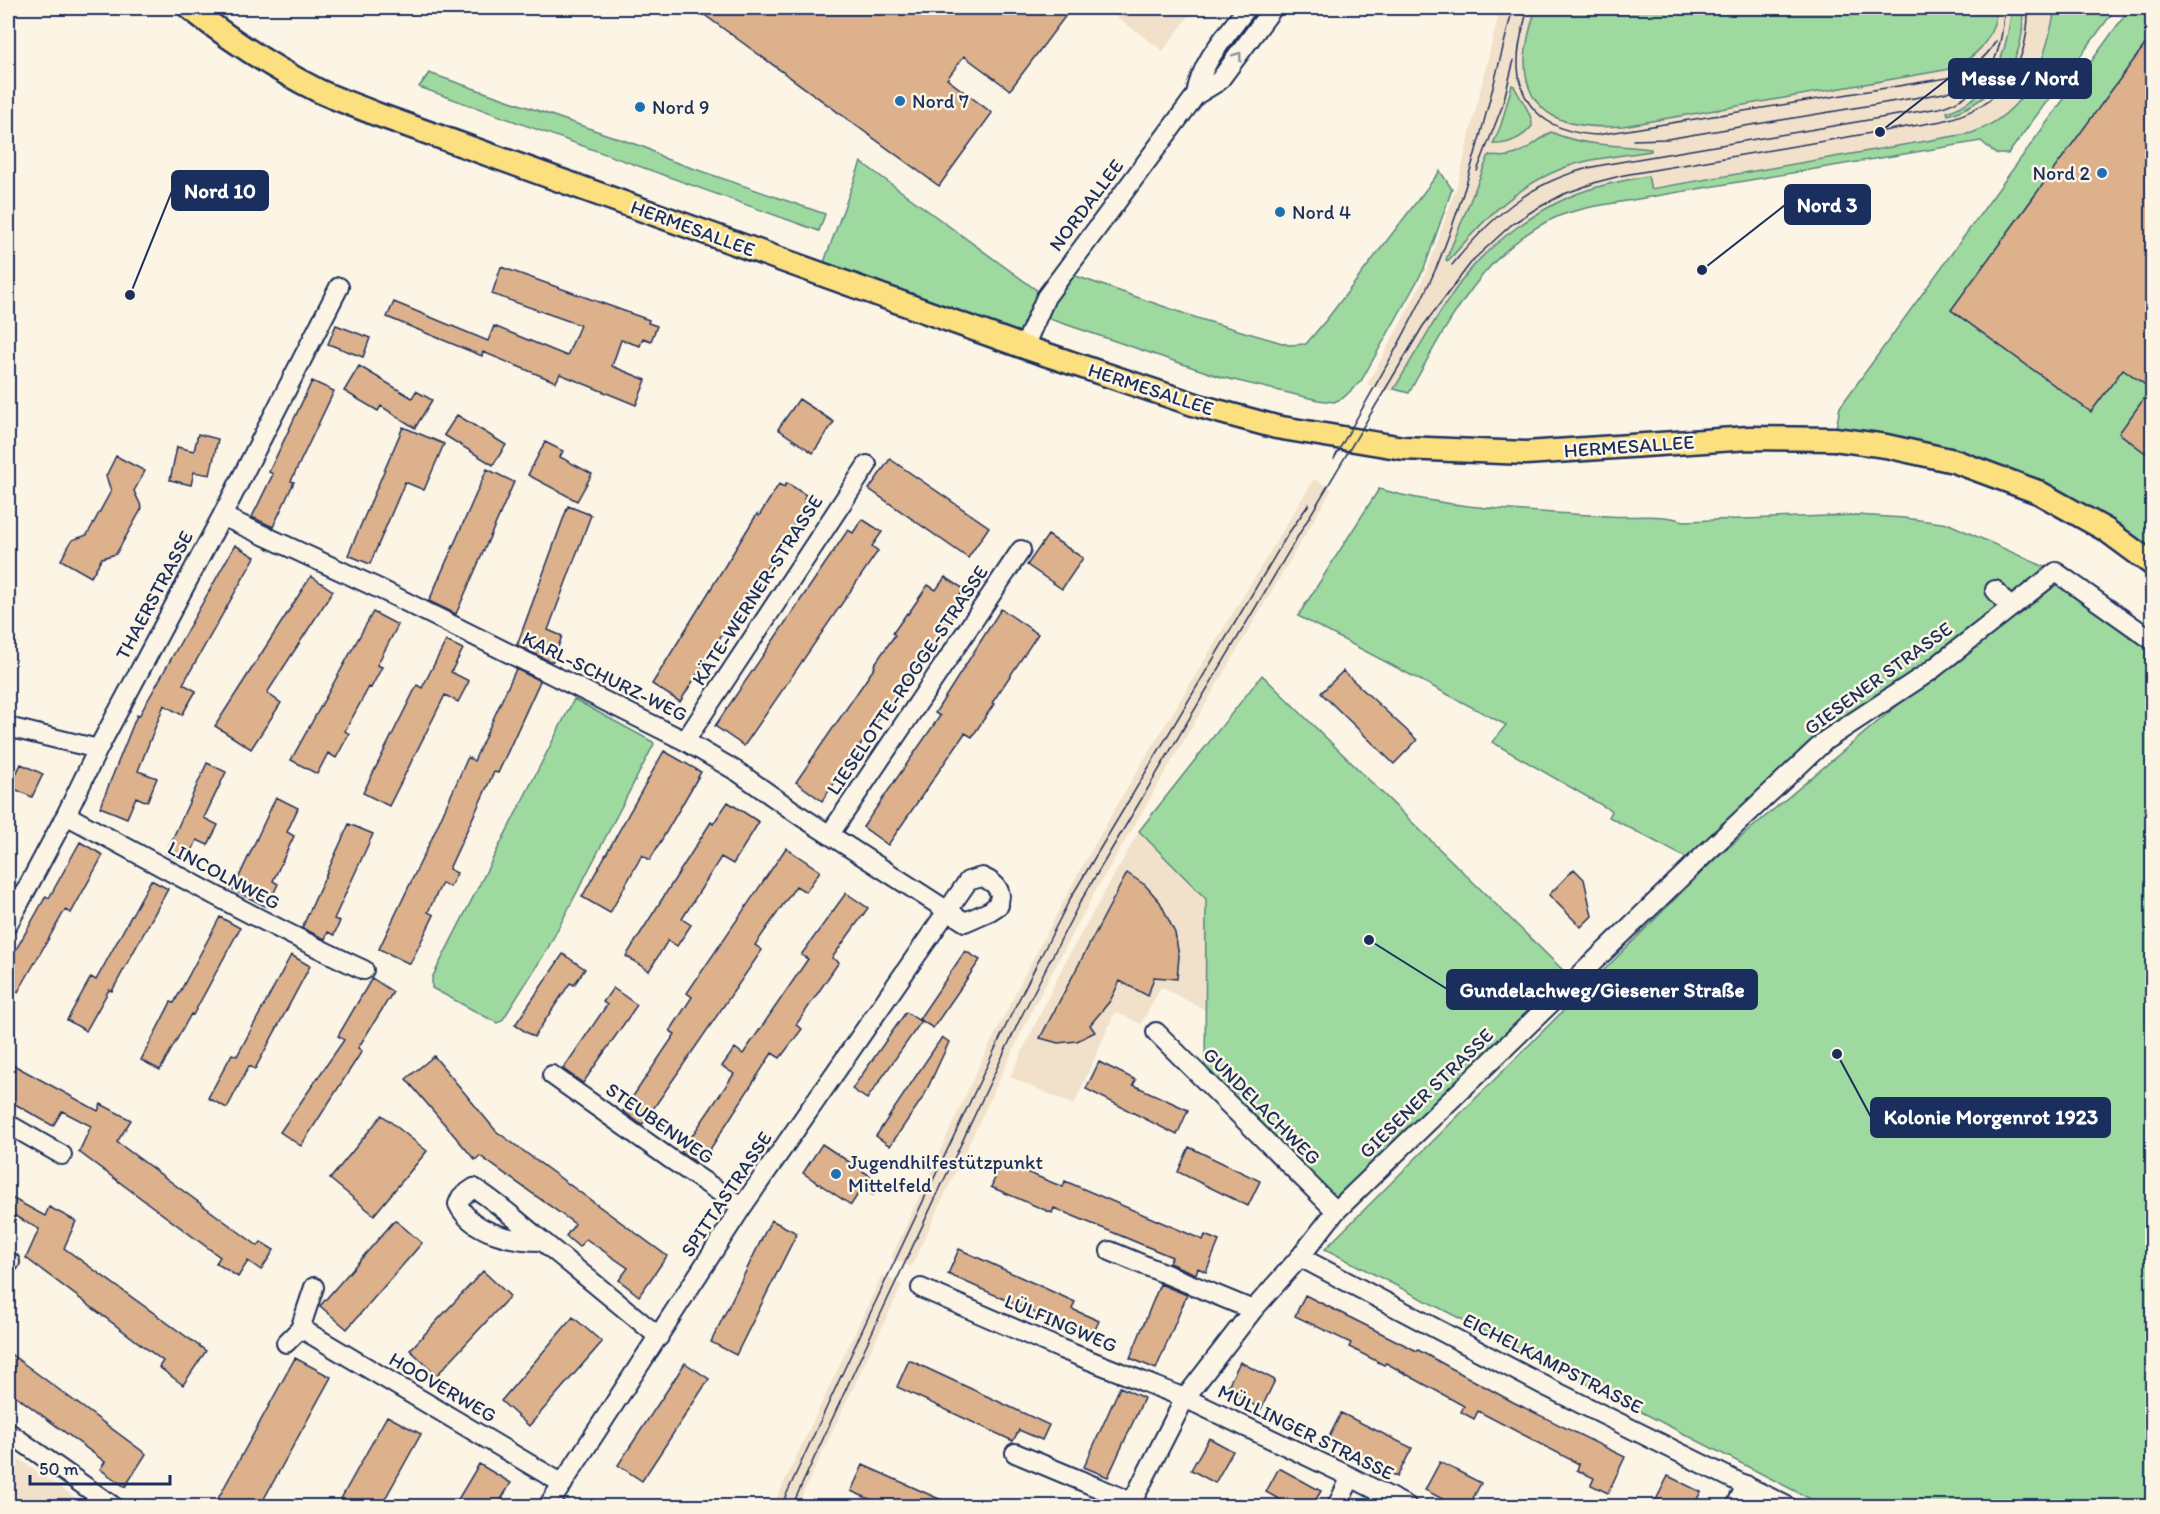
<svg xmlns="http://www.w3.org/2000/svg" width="2160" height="1514" font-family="Itim,sans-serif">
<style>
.built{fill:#f2e1ca}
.green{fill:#9ed9a0;stroke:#5c847f;stroke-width:1.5}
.building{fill:#dcb18c;stroke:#1b2f5e;stroke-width:1.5}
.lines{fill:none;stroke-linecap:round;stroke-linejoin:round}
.minor-casing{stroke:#1b2f5e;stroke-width:22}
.major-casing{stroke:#1b2f5e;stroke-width:27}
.minor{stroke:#fcf5e5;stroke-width:18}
.major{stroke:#fce080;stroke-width:22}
.tram{stroke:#1b2f5e;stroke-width:1.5}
.oneway{stroke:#8c92a2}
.poi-dot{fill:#1f6fb2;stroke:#fcf5e5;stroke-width:2}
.labels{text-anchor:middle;stroke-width:5;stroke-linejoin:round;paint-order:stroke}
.poi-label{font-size:20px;fill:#1b2f5e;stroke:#fcf5e5;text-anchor:start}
.street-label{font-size:20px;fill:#1b2f5e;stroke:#fcf5e5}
.leader{fill:none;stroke:#1b2f5e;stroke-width:2}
.callout-dot{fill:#1b2f5e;stroke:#fcf5e5;stroke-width:2}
.callout{fill:#1b2f5e;stroke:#1b2f5e;stroke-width:2}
.callout-label{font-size:21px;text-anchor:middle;font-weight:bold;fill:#fff}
</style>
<rect width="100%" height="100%" fill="#fcf5e5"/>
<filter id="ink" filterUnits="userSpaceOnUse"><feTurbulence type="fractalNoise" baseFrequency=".0167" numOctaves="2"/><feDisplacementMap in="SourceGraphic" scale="12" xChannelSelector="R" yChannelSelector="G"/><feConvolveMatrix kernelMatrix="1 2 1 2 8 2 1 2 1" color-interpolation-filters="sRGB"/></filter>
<g filter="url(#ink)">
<path class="built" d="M 1104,8 L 1195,8 L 1163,51 Z
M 1500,8 L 2055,8 L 2044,57 L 2030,86 L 2009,111 L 1988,127 L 1972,133 L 1651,189 L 1648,176 L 1599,186 L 1569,197 L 1548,208 L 1522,226 L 1471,269 L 1446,304 L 1393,391 L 1367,385 L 1411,304 L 1428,268 L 1459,179 Z
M 1314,479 L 1332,489 L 1095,892 L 1033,1008 L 911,1267 L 891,1258 L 979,1066 L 1024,976 L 1074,881 L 1121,798 Z
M 1139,831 L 1206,899 L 1205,1010 L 1161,987 L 1141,1024 L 1115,1012 L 1074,1105 L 1010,1077 L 1066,960 Z
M 882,1275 L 902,1285 L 797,1506 L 773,1506 Z
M 8,1451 L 87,1506 L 8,1506 Z"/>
<path class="green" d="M 1536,8 L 1997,8 L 1997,11 C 1992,42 1975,60 1945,70 L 1623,126 C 1573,130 1523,120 1525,58 C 1526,41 1531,24 1536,8 Z
M 2012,8 L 2022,8 C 2028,59 1996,100 1948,115 L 1947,112 C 1997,95 2005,55 2012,8 Z
M 2055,8 L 2116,8 L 2008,154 L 1996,154 L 1981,141 L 1591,207 C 1580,210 1569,212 1559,216 C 1486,246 1445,327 1409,393 L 1394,389 C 1418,350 1441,306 1470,270 C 1495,240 1534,213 1569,197 C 1594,186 1621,181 1648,176 L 1651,189 L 1972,133 C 2028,112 2046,62 2055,8 Z
M 2130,8 L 2152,8 L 2152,564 L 2038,492 L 1834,439 L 1840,407 Z
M 429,73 L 646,148 L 666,159 L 825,214 L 819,231 L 419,87 Z
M 1512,85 L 1514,86 C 1520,99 1532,112 1532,126 C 1523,138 1507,145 1493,144 L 1501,125 Z
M 1551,132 C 1581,146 1618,145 1651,149 L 1651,151 C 1621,156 1588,158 1561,169 C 1511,189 1482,222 1448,261 L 1446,260 L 1489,155 C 1516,162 1529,146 1551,132 Z
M 861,162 L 1046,297 L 1064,272 L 1200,319 L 1289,345 L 1306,344 L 1327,319 L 1440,171 L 1452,189 L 1424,269 L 1361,381 L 1343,398 L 1334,402 L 1318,400 L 1221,377 L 1038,315 L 1024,347 L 820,273 Z
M 1379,489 C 1452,510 1531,511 1607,516 C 1632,518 1660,513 1684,521 L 1857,515 L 1904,518 L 1949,524 L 2056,572 L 2152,643 L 2152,1506 L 1824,1506 L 1325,1249 L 1716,858 L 2034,590 L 1826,740 L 1696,863 L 1609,817 L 1612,811 L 1492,742 L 1506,725 L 1298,616 Z
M 1262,675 L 1574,981 L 1336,1211 L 1205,1081 L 1206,899 L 1139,831 Z
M 574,699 L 653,742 L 654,744 L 547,950 L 502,1021 L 497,1023 L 432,988 L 432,978 Z"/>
<path class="building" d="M 695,8 L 1059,8 L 1067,14 L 1010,90 L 964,56 L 947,79 L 992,113 L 939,186 Z
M 2152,35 L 2152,458 L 2119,433 L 2151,389 L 2123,369 L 2091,412 L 1951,310 Z
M 501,267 L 649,320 L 648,323 L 657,326 L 651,341 L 643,338 L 640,346 L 621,340 L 612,366 L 646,380 L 636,405 L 560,374 L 556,382 L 483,352 L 482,356 L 387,317 L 394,302 L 488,341 L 494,326 L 567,356 L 580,325 L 492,294 Z
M 336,325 L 370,338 L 363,357 L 328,344 Z
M 359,366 L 412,398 L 416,391 L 432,400 L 415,428 L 381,406 L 378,411 L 344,391 Z
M 312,381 L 334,391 L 291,481 L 294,482 L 273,527 L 252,517 L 273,474 L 269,472 Z
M 799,399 L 834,422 L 813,453 L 778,429 Z
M 457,415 L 506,445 L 493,465 L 444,435 Z
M 403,427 L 444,444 L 424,490 L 405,482 L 370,564 L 348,555 Z
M 198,434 L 218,439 L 210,475 L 194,472 L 191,485 L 170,480 L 177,447 L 194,451 Z
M 545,442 L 563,451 L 560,457 L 592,474 L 577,501 L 528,475 Z
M 116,456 L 145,471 L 134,491 L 142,508 L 116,554 L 102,558 L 91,577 L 61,560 L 72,540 L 87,535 L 111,491 L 106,476 Z
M 890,459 L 989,527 L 968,558 L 869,489 Z
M 487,469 L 514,482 L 456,614 L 429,601 Z
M 787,483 L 806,495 L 804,499 L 809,502 L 756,585 L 754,583 L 680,702 L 652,684 L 757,514 L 759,516 L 779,484 L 784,487 Z
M 568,506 L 591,515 L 548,630 L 562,636 L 553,661 L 549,661 L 517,645 Z
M 862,519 L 882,532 L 872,546 L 878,551 L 744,746 L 715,726 L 848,530 L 853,533 Z
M 1048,535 L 1083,558 L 1062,589 L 1027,565 Z
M 235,545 L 255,557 L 183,684 L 196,691 L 182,715 L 164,705 L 138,771 L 157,778 L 147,802 L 136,797 L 127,818 L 100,807 L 137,715 L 139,716 Z
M 311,576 L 333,591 L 267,693 L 281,703 L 251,749 L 215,726 Z
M 945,577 L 964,589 L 955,603 L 959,607 L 926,659 L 924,657 L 904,686 L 902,685 L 822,801 L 796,782 L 875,667 L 874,665 L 895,635 L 893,633 L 907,613 L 908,614 L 928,585 L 936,590 Z
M 1001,609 L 1038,634 L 992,703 L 994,704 L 972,737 L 965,733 L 888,845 L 863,827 L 940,716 L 935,713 Z
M 373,612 L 398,625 L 377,665 L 382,667 L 371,688 L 369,687 L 345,731 L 349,734 L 336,758 L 328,753 L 317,774 L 291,760 Z
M 446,641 L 463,649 L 451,672 L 469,681 L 458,702 L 445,695 L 389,806 L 363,793 L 417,685 L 422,688 Z
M 516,669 L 540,681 L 498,773 L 494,772 L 449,869 L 457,873 L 450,887 L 442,883 L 428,912 L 434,915 L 410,964 L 379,949 L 432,838 L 468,757 L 474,761 Z
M 1343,671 L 1417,740 L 1394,764 L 1321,693 Z
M 664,751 L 701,772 L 650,860 L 642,855 L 610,913 L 582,897 Z
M 207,763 L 226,772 L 204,818 L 218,825 L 208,845 L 197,840 L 187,862 L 166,853 Z
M 21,764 L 43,774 L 32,797 L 10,787 Z
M 276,797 L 298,808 L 287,832 L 294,836 L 273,881 L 278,884 L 267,907 L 233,890 Z
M 728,802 L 759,822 L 733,864 L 721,857 L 682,919 L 691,925 L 677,946 L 668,940 L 649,971 L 626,956 L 711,822 L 713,824 Z
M 349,824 L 373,834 L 334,919 L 340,921 L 334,935 L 328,932 L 325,939 L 302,928 Z
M 80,842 L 103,855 L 71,913 L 65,910 L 18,992 L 8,986 L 8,964 L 46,896 L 49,898 Z
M 786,848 L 820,871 L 806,892 L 796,886 L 755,945 L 762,950 L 642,1125 L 623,1111 L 675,1034 L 670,1031 L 692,997 L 687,993 Z
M 1574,869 L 1584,879 L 1592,916 L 1581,927 L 1549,895 Z
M 1127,873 L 1145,885 L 1160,902 L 1175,933 L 1179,956 L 1177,979 L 1154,977 L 1148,996 L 1120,981 L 1110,1001 L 1090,1025 L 1095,1032 L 1077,1041 L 1058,1043 L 1040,1038 Z
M 151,880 L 168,889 L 112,991 L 109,990 L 86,1031 L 67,1020 L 91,977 L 96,980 Z
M 846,893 L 868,908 L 832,958 L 839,962 L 796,1025 L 802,1029 L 780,1058 L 772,1053 L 700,1165 L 681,1152 L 734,1074 L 722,1066 L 735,1048 L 743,1054 L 808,959 L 801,955 Z
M 220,917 L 240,928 L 193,1015 L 191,1014 L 160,1070 L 141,1060 L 171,1002 L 174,1003 Z
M 965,951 L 980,960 L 933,1028 L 919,1019 Z
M 563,954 L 585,969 L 574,985 L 570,983 L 534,1037 L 515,1025 Z
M 291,955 L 310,966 L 255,1069 L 249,1066 L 227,1108 L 208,1098 L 232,1054 L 237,1056 Z
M 372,978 L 393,992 L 358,1048 L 362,1051 L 301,1146 L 280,1132 L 344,1040 L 338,1036 Z
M 613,988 L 637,1005 L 583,1083 L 563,1069 L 607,1005 L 603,1002 Z
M 906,1012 L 921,1022 L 867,1099 L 852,1089 Z
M 942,1037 L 949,1042 L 924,1096 L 890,1146 L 876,1136 Z
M 434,1056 L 496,1131 L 667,1256 L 639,1296 L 619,1280 L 628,1268 L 586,1239 L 579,1247 L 566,1236 L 575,1224 L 480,1156 L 475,1160 L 406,1079 Z
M 8,1062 L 98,1111 L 101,1104 L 131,1120 L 117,1142 L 258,1246 L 261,1242 L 274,1250 L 261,1270 L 248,1261 L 238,1277 L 216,1263 L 220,1257 L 79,1152 L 91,1126 L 62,1111 L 53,1126 L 8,1100 Z
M 1099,1062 L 1136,1080 L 1133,1085 L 1188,1110 L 1177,1135 L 1086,1089 Z
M 382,1115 L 427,1151 L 374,1215 L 330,1179 Z
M 822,1144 L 881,1183 L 873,1195 L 862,1188 L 851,1205 L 803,1173 Z
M 1189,1147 L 1260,1181 L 1248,1206 L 1178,1172 Z
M 1002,1162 L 1063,1187 L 1065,1181 L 1203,1240 L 1205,1235 L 1219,1241 L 1206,1272 L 1198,1268 L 1196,1274 L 1169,1263 L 1172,1257 L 1054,1208 L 1052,1213 L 991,1187 Z
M 8,1196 L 45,1216 L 49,1207 L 76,1221 L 64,1248 L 206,1351 L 183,1385 L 159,1367 L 163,1361 L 26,1258 L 39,1229 L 8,1212 Z
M 395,1220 L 422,1243 L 347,1329 L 320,1306 Z
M 771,1220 L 797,1233 L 736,1355 L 711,1342 Z
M 959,1249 L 1075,1302 L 1072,1309 L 1099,1321 L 1092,1336 L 1065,1324 L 1064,1326 L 948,1274 Z
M 483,1271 L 510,1296 L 437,1375 L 410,1350 Z
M 1160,1284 L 1187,1295 L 1156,1369 L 1130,1358 Z
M 1305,1295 L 1417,1351 L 1418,1350 L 1513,1402 L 1625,1457 L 1608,1493 L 1591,1485 L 1594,1478 L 1577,1470 L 1579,1464 L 1478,1411 L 1474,1419 L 1461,1412 L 1464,1406 L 1386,1363 L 1384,1365 L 1349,1347 L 1351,1343 L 1295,1316 Z
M 573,1317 L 602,1342 L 529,1426 L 501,1401 Z
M 8,1352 L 146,1454 L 125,1487 L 100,1469 L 105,1462 L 8,1390 Z
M 295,1358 L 331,1377 L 260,1506 L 214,1506 Z
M 909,1360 L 1049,1425 L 1042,1440 L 1019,1430 L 1013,1441 L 897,1387 Z
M 1240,1362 L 1275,1380 L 1261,1409 L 1226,1390 Z
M 685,1363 L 709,1379 L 642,1481 L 618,1465 Z
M 1120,1387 L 1144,1398 L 1108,1477 L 1084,1467 Z
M 1341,1413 L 1412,1448 L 1397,1477 L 1327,1441 Z
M 387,1416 L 421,1434 L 381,1506 L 337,1506 Z
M 1209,1438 L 1233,1451 L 1215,1483 L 1191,1470 Z
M 1440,1462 L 1481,1483 L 1469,1506 L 1456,1506 L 1425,1490 Z
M 479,1464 L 511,1483 L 497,1506 L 454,1506 Z
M 863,1465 L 955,1506 L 885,1506 L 851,1491 Z
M 1279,1468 L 1321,1491 L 1312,1506 L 1291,1506 L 1266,1492 Z
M 1668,1476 L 1701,1492 L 1693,1506 L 1653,1506 Z"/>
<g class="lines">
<g class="minor-casing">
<path id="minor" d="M 1196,95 L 1219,81 L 1273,8
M 1024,347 L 1046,297 L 1196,95 C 1201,61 1227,35 1247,8
M 222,516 L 382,590 L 685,741 L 738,772 L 802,817 L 965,922 L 990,911 L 999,905
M 1995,590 L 2010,608
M 8,727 L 98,749
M 685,741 L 867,465
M 66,815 C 165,868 262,923 364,970
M 830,834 L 1021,550
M 8,924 L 66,815 L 98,749 L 222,516 L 339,287
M 1156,1032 L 1336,1211
M 552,1075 L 669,1158 L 742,1207
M 8,1124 L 62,1155
M 542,1241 C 512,1241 472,1233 458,1204 L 461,1197 L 474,1188 C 496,1201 516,1220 536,1236 C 577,1269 618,1303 659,1337
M 1110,1251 L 1253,1310
M 1300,1257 L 1549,1388 L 1787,1506
M 8,1261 L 10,1262
M 921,1288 L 1061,1349 L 1185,1398 L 1351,1477 L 1407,1506
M 300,1329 L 314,1287
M 286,1343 L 300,1329 L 302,1329 L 563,1484
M 8,1432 L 113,1506
M 1015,1453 L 1132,1502
M 548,1506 L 742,1207 L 968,881 L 982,877 C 999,884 1008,898 990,911
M 1130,1506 L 1185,1398 L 1253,1310 L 1300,1257 L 1336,1211 L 1705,854 L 1826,740 L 1929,672 L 2056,572 L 2152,640
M 1337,1506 L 1351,1477
M 1736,1506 L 1746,1485"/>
</g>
<g class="major-casing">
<path id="major" d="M 190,8 C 230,40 273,68 319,91 C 338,100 357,106 376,114 L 1024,347 L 1199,406 L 1276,427 L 1403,448 L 1526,453 L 1749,438 L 1834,439 L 1886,446 L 1954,461 L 2038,492 L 2106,530 L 2152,564"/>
</g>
<use href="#minor" class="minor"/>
<use href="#major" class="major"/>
<path class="tram" d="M 1524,23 C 1521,35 1518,48 1518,60 C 1517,110 1552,133 1597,135 L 1947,78 C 1968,72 1985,60 1996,41
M 1522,31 L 1528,8
M 1633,140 L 1667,139 L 1944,93 L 1966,85 L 1981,74
M 1477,171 L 1502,107 L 1514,60
M 1452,265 C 1496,211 1537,176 1608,164 L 1939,108 C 1987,95 2003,54 2004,8
M 1334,459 C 1369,395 1408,333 1437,266 C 1471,183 1491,94 1513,8
M 781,1506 L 867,1320 L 1011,1015 L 1070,899 L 1288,534 L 1309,504
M 792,1506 L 876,1324 L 1020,1019 L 1079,904 L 1423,326 L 1473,260 L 1511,225 L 1534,210 L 1564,194 L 1597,182 L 1624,175 L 1942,121 C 2001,107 2029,67 2028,8"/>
</g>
<defs><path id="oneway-chevron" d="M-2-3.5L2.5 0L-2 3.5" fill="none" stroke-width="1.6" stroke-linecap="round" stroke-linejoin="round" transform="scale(1.5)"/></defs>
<use class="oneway" href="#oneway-chevron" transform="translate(1238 56) rotate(-54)"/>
</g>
<g class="poi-dot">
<circle cx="900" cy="101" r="6"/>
<circle cx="640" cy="107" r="6"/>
<circle cx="2102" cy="173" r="6"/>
<circle cx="1280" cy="212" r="6"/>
<circle cx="836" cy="1174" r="6"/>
</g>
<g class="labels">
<g class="poi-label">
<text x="912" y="108">Nord 7</text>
<text x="652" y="114">Nord 9</text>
<text x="2090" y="180" text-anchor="end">Nord 2</text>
<text x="1292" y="219">Nord 4</text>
<text x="848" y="1169">Jugendhilfestützpunkt<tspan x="848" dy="23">Mittelfeld</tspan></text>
</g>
<g class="street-label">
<text transform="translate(1086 205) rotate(-53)" y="7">NORDALLEE</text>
<text transform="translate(693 228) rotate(20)" y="7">HERMESALLEE</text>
<text transform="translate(1151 389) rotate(18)" y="7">HERMESALLEE</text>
<text transform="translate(1629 446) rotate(-4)" y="7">HERMESALLEE</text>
<text transform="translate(757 590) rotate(-57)" y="7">KÄTE-WERNER-STRASSE</text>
<text transform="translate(154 595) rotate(-62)" y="7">THAERSTRASSE</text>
<text transform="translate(605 676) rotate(26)" y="7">KARL-SCHURZ-WEG</text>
<text transform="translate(1878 678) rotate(-36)" y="7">GIESENER STRASSE</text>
<text transform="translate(907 680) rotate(-56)" y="7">LIESELOTTE-ROGGE-STRASSE</text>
<text transform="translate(224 875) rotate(28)" y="7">LINCOLNWEG</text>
<text transform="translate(1426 1093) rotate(-44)" y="7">GIESENER STRASSE</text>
<text transform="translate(1262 1106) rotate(45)" y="7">GUNDELACHWEG</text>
<text transform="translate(660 1123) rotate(35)" y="7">STEUBENWEG</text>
<text transform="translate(726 1194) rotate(-56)" y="7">SPITTASTRASSE</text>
<text transform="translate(1061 1323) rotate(23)" y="7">LÜLFINGWEG</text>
<text transform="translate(1553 1363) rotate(27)" y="7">EICHELKAMPSTRASSE</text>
<text transform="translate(443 1387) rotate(30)" y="7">HOOVERWEG</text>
<text transform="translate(1306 1432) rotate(26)" y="7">MÜLLINGER STRASSE</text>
</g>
</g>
<path class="leader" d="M1880 132L1949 78M130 295L172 191M1702 270L1785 205M1369 940L1447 989M1837 1054L1871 1117"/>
<g class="callout-dot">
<circle cx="1880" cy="132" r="6"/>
<circle cx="130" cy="295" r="6"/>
<circle cx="1702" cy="270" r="6"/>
<circle cx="1369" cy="940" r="6"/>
<circle cx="1837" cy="1054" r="6"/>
</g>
<g class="callout">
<rect x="1949" y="59" width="142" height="39" rx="6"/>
<rect x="172" y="171" width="96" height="39" rx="6"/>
<rect x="1785" y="185" width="85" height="39" rx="6"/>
<rect x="1447" y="970" width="310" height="39" rx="6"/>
<rect x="1871" y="1098" width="239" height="39" rx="6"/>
</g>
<g class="callout-label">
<text x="2020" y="85">Messe / Nord</text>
<text x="220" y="198">Nord 10</text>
<text x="1827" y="212">Nord 3</text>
<text x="1602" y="997">Gundelachweg/Giesener Straße</text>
<text x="1991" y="1124">Kolonie Morgenrot 1923</text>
</g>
<rect width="2160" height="1514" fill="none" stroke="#fcf5e5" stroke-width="30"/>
<rect x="15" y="15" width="2130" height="1484" fill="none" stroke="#1b2f5e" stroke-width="2" filter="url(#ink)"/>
<path d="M30 1475v9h140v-9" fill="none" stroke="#1b2f5e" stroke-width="3"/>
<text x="39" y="1475" font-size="18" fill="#1b2f5e" stroke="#fcf5e5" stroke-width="4.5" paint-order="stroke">50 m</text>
</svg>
